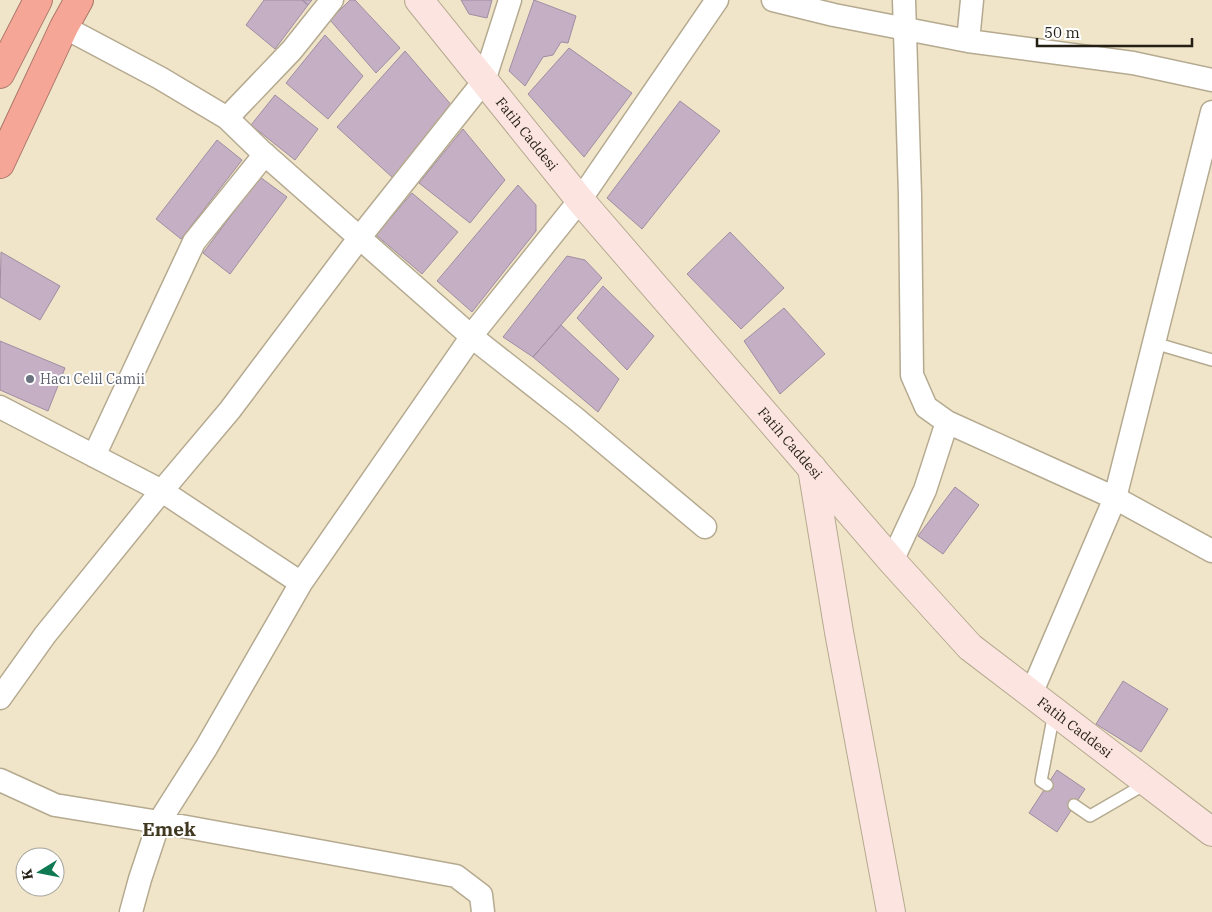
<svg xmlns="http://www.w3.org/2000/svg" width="1212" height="912" font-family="'IBM Plex Serif',serif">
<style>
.building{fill:#c4afc5;stroke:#a08da2}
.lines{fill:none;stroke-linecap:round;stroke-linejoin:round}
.lane-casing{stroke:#b5aa90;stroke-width:14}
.street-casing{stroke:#b5aa90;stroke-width:25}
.secondary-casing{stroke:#b5aa90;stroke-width:30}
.highway-casing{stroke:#ac776a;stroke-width:30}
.lane{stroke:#fff;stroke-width:11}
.street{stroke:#fff;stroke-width:22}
.secondary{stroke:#fce4e0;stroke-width:28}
.highway{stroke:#f5a697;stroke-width:28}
.worship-dot{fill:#6b7280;stroke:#fff;stroke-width:2}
.labels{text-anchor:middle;stroke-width:4;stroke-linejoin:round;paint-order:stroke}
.street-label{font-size:14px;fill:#231f15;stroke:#fff}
.worship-label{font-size:14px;fill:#5b616d;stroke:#fff;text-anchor:start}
.district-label{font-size:19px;font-weight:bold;fill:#413821;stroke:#fff}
</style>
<rect width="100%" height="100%" fill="#f0e5c9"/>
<path class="building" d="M 264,0 L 302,0 L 308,5 L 275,49 L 246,25 Z
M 302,0 L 312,0 L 308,5 Z
M 350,0 L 355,0 L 400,48 L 376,73 L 330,20 Z
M 461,0 L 492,0 L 487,18 L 469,14 Z
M 534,0 L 576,16 L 568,43 L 561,42 L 553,55 L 543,57 L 525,86 L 509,71 Z
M 325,35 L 363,76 L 328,119 L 286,83 Z
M 569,48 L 632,93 L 584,157 L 528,94 Z
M 405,51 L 453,107 L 393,178 L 337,127 Z
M 275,95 L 318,129 L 295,160 L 251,125 Z
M 680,101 L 720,131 L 642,229 L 607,198 Z
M 463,129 L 505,180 L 470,223 L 419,183 Z
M 217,140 L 242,160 L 181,239 L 156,219 Z
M 260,177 L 287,197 L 230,274 L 203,253 Z
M 518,185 L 536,205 L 536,231 L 472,312 L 437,281 Z
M 412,193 L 458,232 L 422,274 L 376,235 Z
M 730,232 L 784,288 L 741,329 L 687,274 Z
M 1,252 L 60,286 L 40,320 L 0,297 Z
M 567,256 L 585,260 L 602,278 L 533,357 L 503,337 Z
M 603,286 L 654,336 L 627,370 L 577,318 Z
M 784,308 L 825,354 L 780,394 L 744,341 Z
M 561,325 L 619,379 L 598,412 L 533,357 Z
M 0,341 L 65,368 L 48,411 L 0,390 Z
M 955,487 L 979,505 L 943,554 L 918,536 Z
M 1123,681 L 1168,709 L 1141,752 L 1096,724 Z
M 1057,770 L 1085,789 L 1057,832 L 1029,813 Z"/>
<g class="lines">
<g class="lane-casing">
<path id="lane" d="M 1154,343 L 1212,360
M 1047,785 L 1041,781 L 1054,713
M 1074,805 L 1090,816 L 1147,783"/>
</g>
<g class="street-casing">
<path id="street" d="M 773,0 L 834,15 L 968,41 L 1133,63 L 1212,80
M 904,0 L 910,195 L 912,375 L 926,407 L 947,422 L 1115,498 L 1212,551
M 64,27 L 160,78 L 227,118 L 260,150 L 472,337 L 575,418 L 705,527
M 968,41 L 972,0
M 227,118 L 292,50 L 332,0
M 0,407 L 162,491 L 301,583
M 94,456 L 194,242 L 265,154
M 892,561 L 925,490 L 947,422
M 1031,694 L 1115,498 L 1212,112
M 0,698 L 45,635 L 155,499 L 230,410 L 360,237 L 484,81 L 510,0
M 0,780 L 55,805 L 159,822 L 456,876 L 481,895 L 483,912
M 131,912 L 140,879 L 159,822 L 206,748 L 301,583 L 479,326 L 580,200 L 717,0"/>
</g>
<g class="secondary-casing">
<g id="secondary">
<path id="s1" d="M 419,0 L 580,200 L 892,561 L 970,647 L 1212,832"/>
<path d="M 812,468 L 839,632 L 891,912"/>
</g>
</g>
<g class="highway-casing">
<path id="highway" d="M 0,74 L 38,0
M 0,164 L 64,27 L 79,0"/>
</g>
<use href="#lane" class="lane"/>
<use href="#street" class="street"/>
<use href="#secondary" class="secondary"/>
<use href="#highway" class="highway"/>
</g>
<circle class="worship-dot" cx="30" cy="379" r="5"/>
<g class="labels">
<g class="street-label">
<text dy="5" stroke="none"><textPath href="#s1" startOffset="172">Fatih Caddesi</textPath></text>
<text dy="5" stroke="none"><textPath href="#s1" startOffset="578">Fatih Caddesi</textPath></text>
<text dy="5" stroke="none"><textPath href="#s1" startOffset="982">Fatih Caddesi</textPath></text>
</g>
<g class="worship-label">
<text x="40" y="384">Hacı Celil Camii</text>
</g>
<g class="district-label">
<text x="169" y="836">Emek</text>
</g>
</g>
<g transform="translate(40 872) rotate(260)"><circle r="24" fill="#ffffff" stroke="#a7a5a1"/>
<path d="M0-4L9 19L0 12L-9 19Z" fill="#0f7953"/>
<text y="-8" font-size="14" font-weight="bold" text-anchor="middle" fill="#231f15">K</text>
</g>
<path d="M1037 38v8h155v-8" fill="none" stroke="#231f15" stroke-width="2.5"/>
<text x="1044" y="38" font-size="15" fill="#231f15" stroke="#ffffff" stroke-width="4" paint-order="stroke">50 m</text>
</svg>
